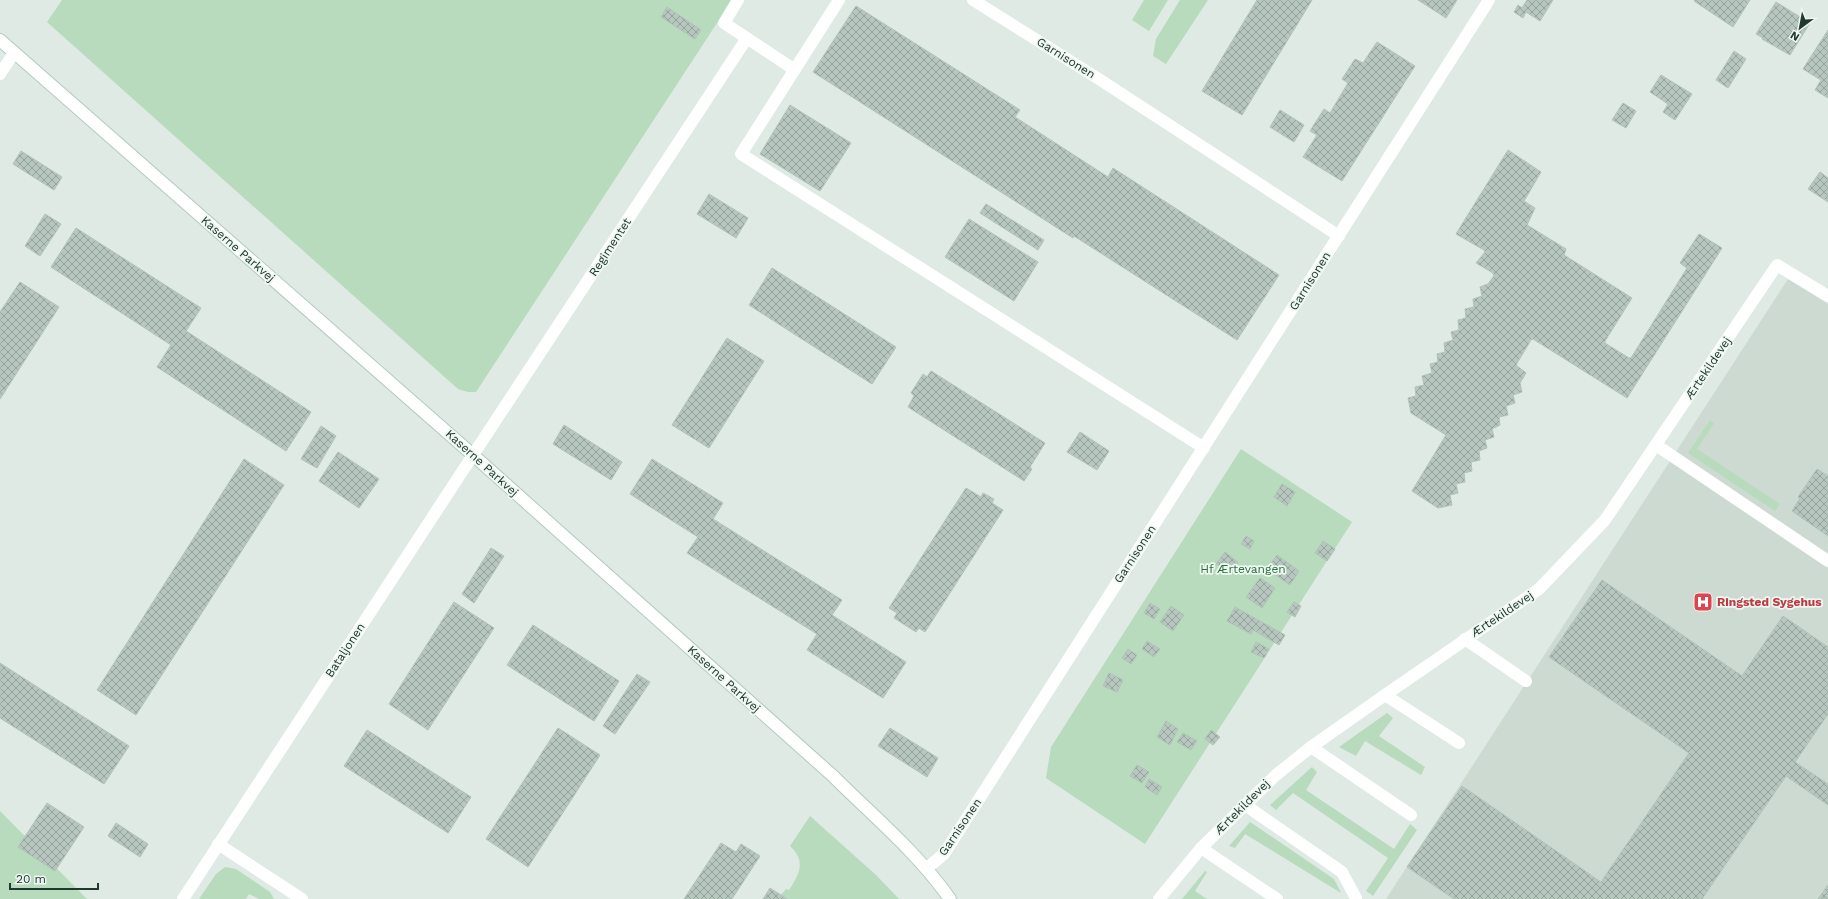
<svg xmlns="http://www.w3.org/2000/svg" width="1828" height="899" font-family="'Work Sans',sans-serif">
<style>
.built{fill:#cddad2}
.green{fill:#b7dbbc}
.building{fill:url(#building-cross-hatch);stroke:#b1c3b9}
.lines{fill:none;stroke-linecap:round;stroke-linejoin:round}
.secondary-casing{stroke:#b2cabe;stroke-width:14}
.lane{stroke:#fff;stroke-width:12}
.street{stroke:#fff;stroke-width:12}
.secondary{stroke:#fff;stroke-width:12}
.labels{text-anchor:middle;stroke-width:3.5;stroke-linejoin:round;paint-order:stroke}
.street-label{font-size:12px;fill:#20392f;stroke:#eff7f2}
.park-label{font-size:12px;fill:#2a703c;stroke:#eff7f2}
.health-label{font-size:12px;font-weight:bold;fill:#be3a42;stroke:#eff7f2;text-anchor:start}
</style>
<defs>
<pattern id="building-cross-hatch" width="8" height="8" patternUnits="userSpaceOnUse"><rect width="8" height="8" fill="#b7c7bf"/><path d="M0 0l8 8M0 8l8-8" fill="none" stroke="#94a39c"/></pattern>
</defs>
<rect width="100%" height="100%" fill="#deeae3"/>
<path class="built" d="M 1788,279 L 1828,304 L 1828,899 L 1386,899 Z"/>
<path class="green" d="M 62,0 L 732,0 L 476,392 L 468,392 L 458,389 L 47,22 Z
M 1144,0 L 1168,0 L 1149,31 L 1132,20 Z
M 1180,0 L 1208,0 L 1166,64 L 1153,56 L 1156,39 Z
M 1710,420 L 1714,423 L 1697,449 L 1780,504 L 1775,511 L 1688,453 Z
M 1241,449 L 1352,522 L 1145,844 L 1046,778 L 1051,747 Z
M 1387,713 L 1393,718 L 1379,736 L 1425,767 L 1421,775 L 1365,741 L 1356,756 L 1339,747 Z
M 1312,767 L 1317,772 L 1306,790 L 1394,849 L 1410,824 L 1417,830 L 1373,896 L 1366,891 L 1388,858 L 1293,793 L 1276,810 L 1270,805 Z
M 0,811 L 87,899 L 0,899 Z
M 810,816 L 876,875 L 899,899 L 787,899 L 781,895 L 786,889 L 789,890 C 800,873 806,861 790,846 Z
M 1250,822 L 1334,879 L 1341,893 L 1245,834 L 1235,848 L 1229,846 Z
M 225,867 L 236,869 L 270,892 L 274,899 L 259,899 L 249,894 L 246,899 L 199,899 L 216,874 Z
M 1205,871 L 1207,872 L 1195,891 L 1207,899 L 1182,899 Z"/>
<path class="building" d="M 1257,0 L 1312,0 L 1242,115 L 1202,91 Z
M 1418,0 L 1457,0 L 1446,18 Z
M 1527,0 L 1553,0 L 1540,21 L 1526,12 L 1523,18 L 1514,12 L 1518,5 L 1522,8 Z
M 1695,0 L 1750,0 L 1733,27 L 1694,1 Z
M 1776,2 L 1810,23 L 1790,55 L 1762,39 L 1763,38 L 1756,34 Z
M 856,6 L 1020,110 L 1015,117 L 1108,177 L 1113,168 L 1279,275 L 1237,340 L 1074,236 L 1073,238 L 813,72 Z
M 667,7 L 701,30 L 695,39 L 661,17 Z
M 1828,30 L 1828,98 L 1815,90 L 1821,80 L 1803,69 Z
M 1377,42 L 1415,66 L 1342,181 L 1303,157 L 1317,135 L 1310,131 L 1324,109 L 1330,113 L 1348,83 L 1342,79 L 1355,59 L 1363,63 Z
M 1734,51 L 1746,59 L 1728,88 L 1716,80 Z
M 1661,75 L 1692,94 L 1675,120 L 1663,112 L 1668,104 L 1650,92 Z
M 1623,103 L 1636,111 L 1626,128 L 1612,120 Z
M 790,105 L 851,143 L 820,191 L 760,154 Z
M 1280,110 L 1304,125 L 1294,142 L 1270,127 Z
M 1508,150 L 1541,172 L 1524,201 L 1535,208 L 1527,225 L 1566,249 L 1564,255 L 1632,298 L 1605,341 L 1605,343 L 1629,358 L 1631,358 L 1687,268 L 1680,263 L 1699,234 L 1722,248 L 1627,398 L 1533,339 L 1531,340 L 1516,365 L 1526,373 L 1520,383 L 1522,392 L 1513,395 L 1515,403 L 1506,406 L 1508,415 L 1499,417 L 1500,425 L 1492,429 L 1494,437 L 1485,440 L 1487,448 L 1479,451 L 1480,460 L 1471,462 L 1472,471 L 1464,473 L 1465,482 L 1456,484 L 1458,493 L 1450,495 L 1452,505 L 1438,508 L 1412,491 L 1446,435 L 1411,413 L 1408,398 L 1416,396 L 1415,387 L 1424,385 L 1422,376 L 1432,373 L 1430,364 L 1438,362 L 1437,354 L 1445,352 L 1444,343 L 1453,340 L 1451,332 L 1459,330 L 1458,320 L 1466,318 L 1465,309 L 1474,307 L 1473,299 L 1482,296 L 1480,287 L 1488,284 L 1494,276 L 1493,273 L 1476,263 L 1485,252 L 1484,250 L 1456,234 Z
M 21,151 L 62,177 L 54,190 L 13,164 Z
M 1820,172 L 1828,178 L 1828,202 L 1808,189 Z
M 709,194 L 748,218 L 736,238 L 697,214 Z
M 986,204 L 1044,240 L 1038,250 L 980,213 Z
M 45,214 L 61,224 L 40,256 L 25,246 Z
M 969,219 L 1038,262 L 1014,301 L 945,257 Z
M 76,228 L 201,308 L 186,331 L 311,412 L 286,451 L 157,367 L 171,345 L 51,267 Z
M 772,268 L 896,347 L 872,384 L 749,305 Z
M 20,282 L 59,307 L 0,399 L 0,312 Z
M 727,338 L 764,361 L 709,448 L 672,425 Z
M 931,371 L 1045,443 L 1030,467 L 1032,469 L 1024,481 L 908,407 L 914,396 L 911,393 L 923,374 L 927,377 Z
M 564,425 L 622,462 L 611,480 L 553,444 Z
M 321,426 L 336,436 L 317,468 L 301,459 Z
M 1080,432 L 1109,451 L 1097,470 L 1067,452 Z
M 338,452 L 379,479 L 359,508 L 319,481 Z
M 244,459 L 284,485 L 136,715 L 97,690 Z
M 652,459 L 723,503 L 713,519 L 842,600 L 832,615 L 906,662 L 883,698 L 807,650 L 817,634 L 687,553 L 698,537 L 630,494 Z
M 1817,469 L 1828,476 L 1828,536 L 1792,511 L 1800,498 L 1798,497 Z
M 1282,484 L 1295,492 L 1287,506 L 1274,497 Z
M 966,488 L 981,497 L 983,493 L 994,499 L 992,503 L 1003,510 L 925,632 L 919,628 L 916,632 L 894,618 L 897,613 L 889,608 Z
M 1246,536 L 1254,541 L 1250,549 L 1241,544 Z
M 1323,541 L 1335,549 L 1327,561 L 1315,553 Z
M 491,548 L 504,556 L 474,603 L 462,594 Z
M 1225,552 L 1238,562 L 1230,573 L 1216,564 Z
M 1277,555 L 1299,571 L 1290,585 L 1267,569 Z
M 1260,578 L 1275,588 L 1262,608 L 1246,597 Z
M 1602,580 L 1742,676 L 1783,616 L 1828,647 L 1828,714 L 1795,762 L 1828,784 L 1828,805 L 1786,776 L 1702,899 L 1454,899 L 1407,867 L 1462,786 L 1601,882 L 1689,753 L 1549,657 Z
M 454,602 L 494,628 L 428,730 L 389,704 Z
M 1294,602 L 1301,606 L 1295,617 L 1287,612 Z
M 1150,603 L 1160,609 L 1154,619 L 1144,613 Z
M 1171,606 L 1184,615 L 1173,631 L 1160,622 Z
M 1235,607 L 1285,635 L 1279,645 L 1253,630 L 1251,634 L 1227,621 Z
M 533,625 L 619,681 L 594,721 L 507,665 Z
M 1147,641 L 1160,649 L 1154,657 L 1142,649 Z
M 1256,642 L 1269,649 L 1264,658 L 1251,652 Z
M 1128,649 L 1137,655 L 1131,664 L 1122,658 Z
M 0,663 L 129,746 L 104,784 L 0,718 Z
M 1109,673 L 1123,680 L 1117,692 L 1103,686 Z
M 637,674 L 650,682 L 615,734 L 603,726 Z
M 1166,721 L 1178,729 L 1170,745 L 1157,737 Z
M 558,728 L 600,755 L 528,867 L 486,839 Z
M 890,728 L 938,758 L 927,777 L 878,746 Z
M 367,730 L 471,797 L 448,833 L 344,766 Z
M 1211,730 L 1220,737 L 1213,745 L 1205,739 Z
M 1183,733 L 1197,741 L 1191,750 L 1177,742 Z
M 1137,765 L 1149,772 L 1142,783 L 1130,776 Z
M 1149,779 L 1162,787 L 1157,795 L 1145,787 Z
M 47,803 L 84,827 L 55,871 L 18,847 Z
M 116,823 L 148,844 L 140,857 L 108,836 Z
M 721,843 L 736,852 L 741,844 L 760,856 L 732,899 L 684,899 Z
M 1828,885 L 1828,899 L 1818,899 Z
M 770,888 L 781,895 L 787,899 L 763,899 Z"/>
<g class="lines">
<g class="secondary-casing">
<path id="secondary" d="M 0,40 L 473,455 L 833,776 C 873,816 917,852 950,899"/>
</g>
<path class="lane" d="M 738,0 L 724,23 L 795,70
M 839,0 L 741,154 L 1204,448
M 0,74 L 14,53
M 1656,445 L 1828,561
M 473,455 L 747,38
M 1465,639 L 1526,681
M 1385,695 L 1459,743
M 1311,747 L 1411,815
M 1245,805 L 1342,872 L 1356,898
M 1201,848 L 1277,899"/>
<path class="street" d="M 973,0 L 1102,81 L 1339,236
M 218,844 L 302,899
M 927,868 L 944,854 L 1489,0
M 183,899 L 473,455
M 1159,899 L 1201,848 L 1276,775 L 1311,747 L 1385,695 L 1539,589 L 1605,520 L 1777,265 L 1828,296"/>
<use href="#secondary" class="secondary"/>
</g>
<defs>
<g id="hospital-square" transform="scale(1)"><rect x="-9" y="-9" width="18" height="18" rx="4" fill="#e0444e" stroke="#eff7f2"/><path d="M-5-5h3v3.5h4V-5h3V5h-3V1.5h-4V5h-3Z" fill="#fff"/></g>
</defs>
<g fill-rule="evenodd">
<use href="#hospital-square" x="1703" y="602"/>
</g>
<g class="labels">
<g class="street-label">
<text transform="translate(1066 58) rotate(32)" y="4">Garnisonen</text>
<text transform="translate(610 247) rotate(-57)" y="4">Regimentet</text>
<text transform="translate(238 249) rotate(41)" y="4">Kaserne Parkvej</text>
<text transform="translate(1310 281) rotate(-58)" y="4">Garnisonen</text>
<text transform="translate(1708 368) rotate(-56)" y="4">Ærtekildevej</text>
<text transform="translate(482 463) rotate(42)" y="4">Kaserne Parkvej</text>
<text transform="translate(1135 554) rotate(-57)" y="4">Garnisonen</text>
<text transform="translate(1502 614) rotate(-34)" y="4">Ærtekildevej</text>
<text transform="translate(345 650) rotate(-57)" y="4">Bataljonen</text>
<text transform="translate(724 679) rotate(42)" y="4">Kaserne Parkvej</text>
<text transform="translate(1242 807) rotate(-45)" y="4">Ærtekildevej</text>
<text transform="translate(960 827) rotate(-56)" y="4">Garnisonen</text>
</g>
<g class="park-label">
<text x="1243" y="573">Hf Ærtevangen</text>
</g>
<g class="health-label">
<text x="1717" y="606">Ringsted Sygehus</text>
</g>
</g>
<g transform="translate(1800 28) rotate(212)" stroke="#eff7f2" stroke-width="3" paint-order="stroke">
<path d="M0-3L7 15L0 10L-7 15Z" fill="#20392f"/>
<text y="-6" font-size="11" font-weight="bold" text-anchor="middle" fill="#20392f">N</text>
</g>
<path d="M10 883v6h88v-6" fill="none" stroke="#20392f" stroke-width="2"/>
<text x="16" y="883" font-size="12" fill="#20392f" stroke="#eff7f2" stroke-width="3" paint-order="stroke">20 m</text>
</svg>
